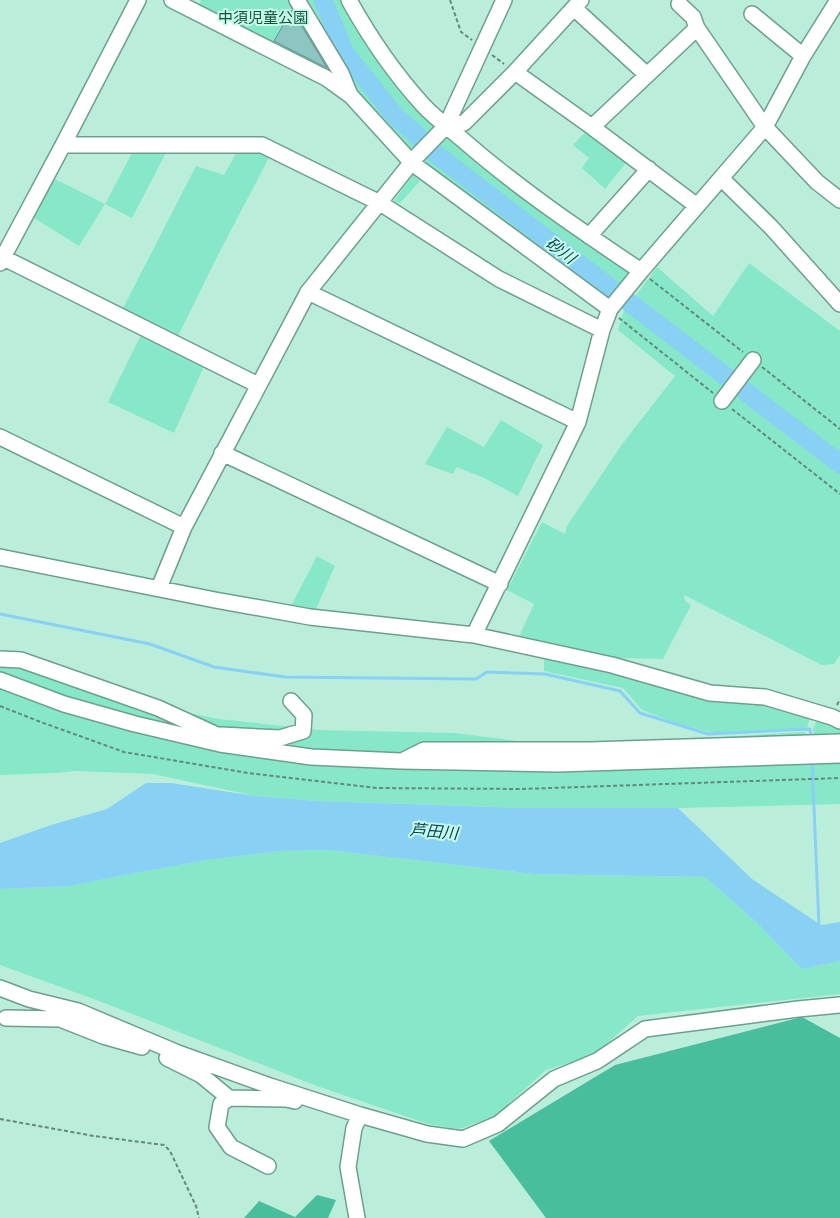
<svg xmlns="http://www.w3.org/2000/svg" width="840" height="1218" font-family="'Public Sans','Noto Sans JP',sans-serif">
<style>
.green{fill:#86e8c8}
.forest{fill:#48be9c}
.water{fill:#88d1f5}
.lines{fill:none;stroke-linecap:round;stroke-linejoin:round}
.stream{stroke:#88d1f5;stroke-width:3}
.river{stroke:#88d1f5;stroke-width:19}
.building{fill:#8cc5c1;stroke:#5d9591}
.minor-casing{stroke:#6d9f8d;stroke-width:18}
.path{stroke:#64887b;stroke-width:2;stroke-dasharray:4 2.5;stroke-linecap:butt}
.minor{stroke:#fff;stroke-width:15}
.labels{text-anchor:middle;stroke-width:4;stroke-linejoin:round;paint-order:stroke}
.park-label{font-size:15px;fill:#115342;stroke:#c7fbe8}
.water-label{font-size:16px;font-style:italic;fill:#05455d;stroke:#c7fbe8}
</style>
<rect width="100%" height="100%" fill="#baeedb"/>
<path class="green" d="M 201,0 L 345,0 L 439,124 L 413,153 L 338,79 L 293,8 L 273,44 L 198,7 Z
M 588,129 L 629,159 L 605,189 L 582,168 L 589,158 L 573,145 Z
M 449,132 L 634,271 L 610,303 L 423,162 Z
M 259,149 L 271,154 L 219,253 L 177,338 L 122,310 L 196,166 L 224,175 L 238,150 Z
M 167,151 L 132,218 L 105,204 L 79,246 L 31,216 L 51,177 L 105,204 L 132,153 Z
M 413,174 L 420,181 L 400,203 L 394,201 Z
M 749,263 L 840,331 L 840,655 L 834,664 L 822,665 L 684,595 L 685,601 L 691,605 L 663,659 L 612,658 L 519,637 L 534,604 L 507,590 L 542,522 L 565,534 L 567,526 L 623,443 L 675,376 L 618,330 L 624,311 L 657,267 L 713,316 Z
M 142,333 L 205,364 L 174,433 L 108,402 Z
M 501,420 L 543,445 L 518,496 L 484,478 L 457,467 L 453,474 L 425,464 L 447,427 L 484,447 Z
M 317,556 L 335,566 L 316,609 L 291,606 Z
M 0,653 L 129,701 L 219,719 L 319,730 L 455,733 L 534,743 L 636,742 L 805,732 L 805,751 L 380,755 L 244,744 L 125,718 L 0,673 Z
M 544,655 L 767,701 L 810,718 L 807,728 L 713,733 L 676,723 L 642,710 L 623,688 L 544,671 Z
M 0,685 L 306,760 L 840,761 L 840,804 L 678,808 L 525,808 L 319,801 L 255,796 L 153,774 L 76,771 L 55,773 L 0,775 Z
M 819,716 L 840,726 L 840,750 L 815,751 L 813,729 Z
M 329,850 L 534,874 L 705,877 L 756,922 L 802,969 L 840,961 L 840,994 L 638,1016 L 594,1055 L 546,1070 L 494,1117 L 459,1129 L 428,1124 L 317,1086 L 99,1001 L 0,965 L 0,889 L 71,886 L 125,875 L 207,860 L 279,851 Z"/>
<path class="forest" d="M 802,1017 L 840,1038 L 840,1218 L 546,1218 L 489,1141 L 615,1065 Z
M 317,1195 L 336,1200 L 328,1218 L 244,1218 L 259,1201 L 295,1217 Z"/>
<path class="water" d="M 146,783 L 171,783 L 255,796 L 319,801 L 524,808 L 678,808 L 752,879 L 821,925 L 840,922 L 840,961 L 802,969 L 756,922 L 705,877 L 534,874 L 329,850 L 279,851 L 207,860 L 125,875 L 71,886 L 0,889 L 0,843 L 51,825 L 107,809 Z"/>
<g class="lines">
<path class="stream" d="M 0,614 L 150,644 L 214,667 L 285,677 L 476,679 L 487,672 L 545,674 L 620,691 L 640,713 L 708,734 L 810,729 L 811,738
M 812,760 L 819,926"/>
<path class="river" d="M 323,0 L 345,53 L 396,117 L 415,133 L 428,148 L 840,464"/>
</g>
<path class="building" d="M 292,10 L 327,68 L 274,41 Z"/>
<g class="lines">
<g class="minor-casing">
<path id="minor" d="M 172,0 L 326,78 L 351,96 L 412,163 L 610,309
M 297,0 L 341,73 L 350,95
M 349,0 C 370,38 394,73 423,105 C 435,118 450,129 463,140 C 519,189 580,230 641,271
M 504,0 L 446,126 L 464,123 L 515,72 L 581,0
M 679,4 L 693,17 L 697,28 L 765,127 L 817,182 L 840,200
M 574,8 L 647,75
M 752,14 L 803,56
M 515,72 L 592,127 L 697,206
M 592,127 L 697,28
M 63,145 L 262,145 L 380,203 L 499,279 L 602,330
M 721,178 L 771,227 L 840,304
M 589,236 L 649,169
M 0,256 L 258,385
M 0,263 L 63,145 L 138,0
M 308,292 L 578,422
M 722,401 L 753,360
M 0,437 L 184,527
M 222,453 L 500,584
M 0,557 L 215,600 L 310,617 L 474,635 L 612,665 L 710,693 L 765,697 L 832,717 L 840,721
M 159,588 L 184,527 L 308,292 L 415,158 L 446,126
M 474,635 L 578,422 L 602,330 L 610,309 L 641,271 L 765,127 L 803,56 L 838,0
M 0,659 L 21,660 L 158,708 L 217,735 L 218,740
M 0,680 L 64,704 L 135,724 L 220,744 L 311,757 L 401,761 L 557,764 L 840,755
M 221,735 L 280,738 L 303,731 L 304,715 L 291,701
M 404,760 L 424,750 L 591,750 L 840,742
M 0,988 L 29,999 L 78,1011 L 178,1053 L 270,1086 L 360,1115 L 427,1134 L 463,1139 L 498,1124 L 554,1079 L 597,1061 L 645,1029 L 798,1009 L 840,1005
M 6,1018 L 60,1019 L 103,1036 L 142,1047
M 167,1058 L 201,1075 L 229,1098 L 286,1099 L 295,1101
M 229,1098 L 221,1104 L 217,1127 L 231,1147 L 268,1166
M 357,1218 L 348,1167 L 354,1128 L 360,1115"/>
</g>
<path class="path" d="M 450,0 L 461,32 L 472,40
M 492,55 L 504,64
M 650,279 L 743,352
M 619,318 L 713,393
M 762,367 L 840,429
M 732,409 L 840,494
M 837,705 L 840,699
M 0,706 L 38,721 L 124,752 L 248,773 L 377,788 L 521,789 L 840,778
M 0,1119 L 94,1136 L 164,1145 L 170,1151 L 196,1206 L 199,1218"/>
<use href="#minor" class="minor"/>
</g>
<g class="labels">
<g class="park-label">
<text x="263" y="23">中須児童公園</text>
</g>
<g class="water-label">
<text transform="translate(561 250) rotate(37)" y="6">砂川</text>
<text transform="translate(434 831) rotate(5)" y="6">芦田川</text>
</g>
</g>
</svg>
